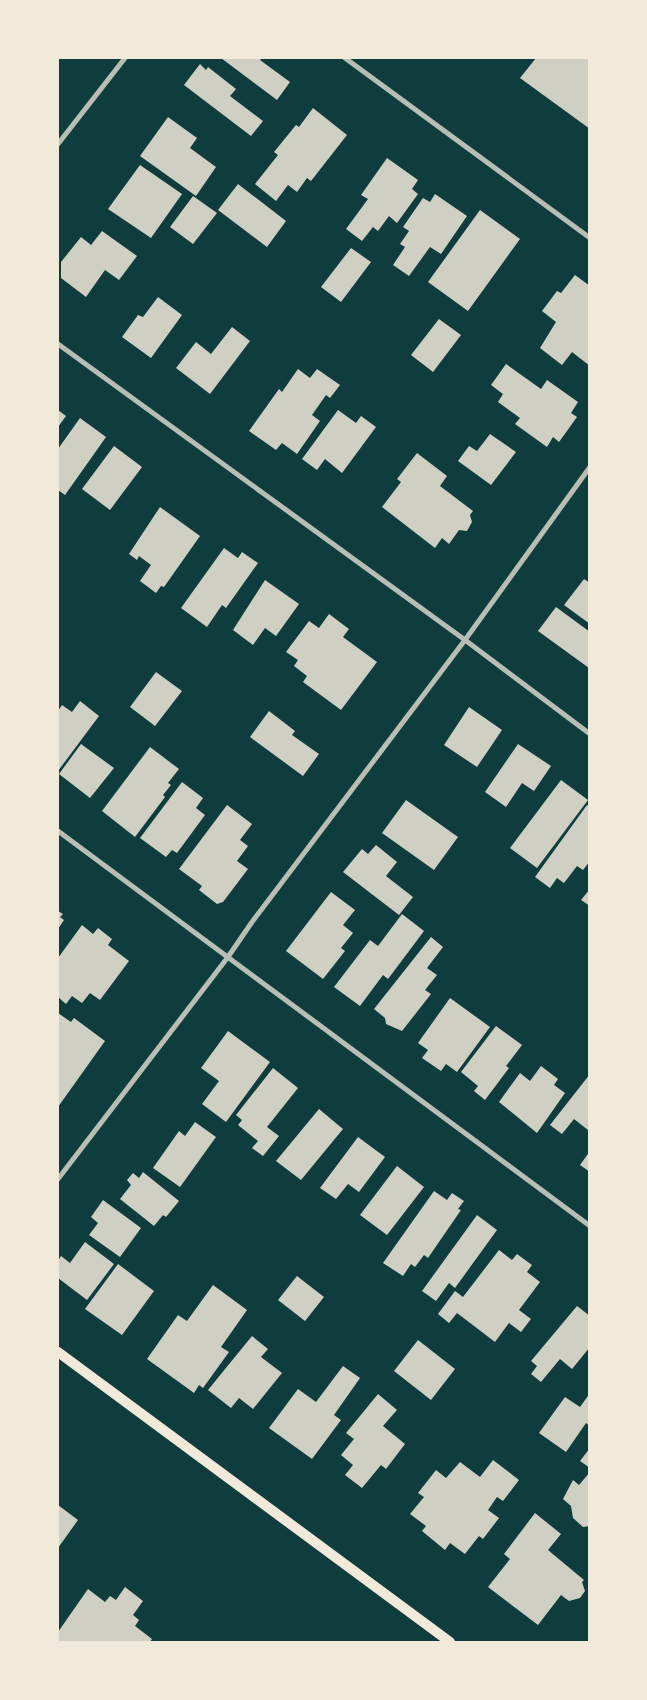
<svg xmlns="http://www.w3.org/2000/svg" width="647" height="1700" font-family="'Fira Sans',sans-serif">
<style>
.building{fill:#cfcfc3}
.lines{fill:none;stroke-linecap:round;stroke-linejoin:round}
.minor{stroke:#b8beb3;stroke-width:5}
.secondary{stroke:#f1e9da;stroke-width:10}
</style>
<rect width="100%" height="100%" fill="#0f3d3e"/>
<path class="building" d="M 221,58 L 262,58 L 260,60 L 290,82 L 277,100 Z
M 536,58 L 590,58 L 590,129 L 520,78 Z
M 200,64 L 206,70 L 208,67 L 236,89 L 230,96 L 263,121 L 251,136 L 184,85 Z
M 313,108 L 347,135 L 311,181 L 307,178 L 297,192 L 288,185 L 276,201 L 255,184 L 278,155 L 274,152 L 296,125 L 299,127 Z
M 168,117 L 197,138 L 190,148 L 216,167 L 196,196 L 140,156 Z
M 387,158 L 418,180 L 412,189 L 418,194 L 397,223 L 389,216 L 378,231 L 373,227 L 362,241 L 346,229 L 368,199 L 361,195 Z
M 140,165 L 182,194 L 151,238 L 108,209 Z
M 238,184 L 286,221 L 267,247 L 218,210 Z
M 435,194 L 467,216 L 441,254 L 430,247 L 409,276 L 393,265 L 405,247 L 400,244 L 409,231 L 403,227 L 423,198 L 430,202 Z
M 193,196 L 217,213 L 193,244 L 170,227 Z
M 480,210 L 520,239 L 468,311 L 428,282 Z
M 102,231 L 137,256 L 119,280 L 105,270 L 86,297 L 61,278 L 61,262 L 81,237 L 91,245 Z
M 351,248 L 371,262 L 341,302 L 321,287 Z
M 575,275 L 590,286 L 590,366 L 572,352 L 562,365 L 540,348 L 556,322 L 542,311 L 557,291 L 561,293 Z
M 158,297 L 182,315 L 151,358 L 122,337 L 138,315 L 143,317 Z
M 439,319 L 461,335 L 433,372 L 411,355 Z
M 232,327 L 250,341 L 210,394 L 176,368 L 196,342 L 211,354 Z
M 506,364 L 541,389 L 547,380 L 578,402 L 571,413 L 577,417 L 559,442 L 553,437 L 547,447 L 515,424 L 520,418 L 498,402 L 503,394 L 491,385 Z
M 298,369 L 310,378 L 317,369 L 340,385 L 330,398 L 326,395 L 312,415 L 320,421 L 297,454 L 282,443 L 276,450 L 249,431 L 279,389 L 282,392 Z
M 58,410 L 66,416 L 58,427 Z
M 338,410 L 356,423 L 361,416 L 376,427 L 342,473 L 325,459 L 317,470 L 302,459 Z
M 80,418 L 106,437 L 65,495 L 58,490 L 58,449 Z
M 490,434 L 516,452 L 491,485 L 458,461 L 469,446 L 477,451 Z
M 114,446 L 142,467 L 110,510 L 82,489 Z
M 417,453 L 447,476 L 440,486 L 473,511 L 470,515 L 472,522 L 467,531 L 459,530 L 449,544 L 442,538 L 435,548 L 382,507 L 401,482 L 397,479 Z
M 160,507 L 200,536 L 164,587 L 161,586 L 156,593 L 140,581 L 151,565 L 139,556 L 137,560 L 129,554 Z
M 224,548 L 238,558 L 242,552 L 258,563 L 226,608 L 222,605 L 207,627 L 181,608 Z
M 584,579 L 590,583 L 590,624 L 564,605 Z
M 265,580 L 299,604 L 276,636 L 265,628 L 253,645 L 233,630 Z
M 556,607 L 590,632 L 589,668 L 538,631 Z
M 329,614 L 349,629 L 343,637 L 377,662 L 341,710 L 303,682 L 307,676 L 294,666 L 298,660 L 286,652 L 309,621 L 319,628 Z
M 156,672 L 182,691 L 155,726 L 130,707 Z
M 80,701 L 99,716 L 58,771 L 58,711 L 62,705 L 72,712 Z
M 469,707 L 502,730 L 477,767 L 444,745 Z
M 269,711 L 295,731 L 292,735 L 319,754 L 303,776 L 250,737 Z
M 81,744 L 114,768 L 90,798 L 59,774 Z
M 518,744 L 551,766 L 534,791 L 522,783 L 506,807 L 485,792 Z
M 150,747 L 179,769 L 168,783 L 171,785 L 163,795 L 165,797 L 135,837 L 102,811 Z
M 561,780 L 588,800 L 537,868 L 510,848 Z
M 182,782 L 203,798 L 196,808 L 205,815 L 177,853 L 172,850 L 166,857 L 140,838 Z
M 406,800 L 458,837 L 434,870 L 382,833 Z
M 227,805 L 252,824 L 240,840 L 248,846 L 237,861 L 248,869 L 223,902 L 217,904 L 199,890 L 202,886 L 179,869 Z
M 587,805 L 590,807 L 590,861 L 583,870 L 577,866 L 564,883 L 557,878 L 550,888 L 535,877 Z
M 376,845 L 397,862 L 386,876 L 413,897 L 399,915 L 343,872 L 362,849 L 368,854 Z
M 590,889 L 590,906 L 581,900 Z
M 331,892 L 355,910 L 343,925 L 353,933 L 341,948 L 345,951 L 323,979 L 286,951 Z
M 58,911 L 63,914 L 60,917 L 64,920 L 58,929 Z
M 402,914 L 424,931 L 388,979 L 383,975 L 360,1006 L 334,987 L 370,940 L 378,946 Z
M 82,925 L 93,934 L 98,928 L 112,939 L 108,945 L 129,961 L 100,1000 L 90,993 L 82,1003 L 72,996 L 66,1004 L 58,997 L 58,958 Z
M 431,937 L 443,947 L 427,968 L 437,975 L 425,990 L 431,994 L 402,1031 L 386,1024 L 385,1018 L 374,1009 Z
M 450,998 L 490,1027 L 457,1072 L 446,1064 L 441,1071 L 422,1058 L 428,1050 L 418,1043 Z
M 58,1013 L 71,1022 L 74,1018 L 105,1041 L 58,1107 Z
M 496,1026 L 522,1045 L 506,1066 L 509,1068 L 485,1100 L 474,1091 L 478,1086 L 461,1072 Z
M 228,1031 L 270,1062 L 226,1122 L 202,1104 L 219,1081 L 201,1068 Z
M 541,1066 L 558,1079 L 554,1085 L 565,1093 L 537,1133 L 499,1102 L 520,1073 L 530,1081 Z
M 273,1068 L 298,1088 L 267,1127 L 279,1136 L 263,1156 L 252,1148 L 258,1141 L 238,1125 L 242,1120 L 236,1115 Z
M 590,1074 L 590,1129 L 588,1130 L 574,1119 L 562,1134 L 550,1125 Z
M 319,1109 L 343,1129 L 301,1180 L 276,1161 Z
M 195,1122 L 216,1137 L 180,1187 L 153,1168 L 179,1131 L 185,1136 Z
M 358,1137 L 385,1157 L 359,1192 L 348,1184 L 336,1199 L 320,1188 Z
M 590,1151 L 590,1172 L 580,1165 Z
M 397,1166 L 424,1187 L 387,1235 L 360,1215 Z
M 143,1172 L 179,1201 L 166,1217 L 163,1215 L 154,1226 L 120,1199 L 131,1185 L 127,1180 L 133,1173 L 139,1178 Z
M 434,1191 L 447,1200 L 452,1193 L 464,1201 L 458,1209 L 461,1210 L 428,1258 L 424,1255 L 415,1267 L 411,1264 L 403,1276 L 383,1263 Z
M 103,1200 L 141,1228 L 120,1257 L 89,1235 L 98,1223 L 91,1217 Z
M 477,1215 L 497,1230 L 455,1288 L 449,1283 L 436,1301 L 422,1291 Z
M 85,1242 L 114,1264 L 87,1300 L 58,1278 L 58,1261 L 61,1256 L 70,1263 Z
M 499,1250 L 512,1260 L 517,1254 L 532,1265 L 527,1272 L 540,1282 L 519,1310 L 531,1319 L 521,1332 L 509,1323 L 495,1342 L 457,1313 L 449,1323 L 438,1314 L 455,1291 L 463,1297 Z
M 118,1264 L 154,1291 L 122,1335 L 85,1309 Z
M 297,1276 L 324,1297 L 305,1321 L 278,1300 Z
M 213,1285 L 247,1310 L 221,1347 L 229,1352 L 203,1388 L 199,1385 L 194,1393 L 147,1359 L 178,1315 L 187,1321 Z
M 577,1306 L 590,1316 L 590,1347 L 572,1369 L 560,1359 L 541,1382 L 531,1374 L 537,1366 L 531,1361 Z
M 252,1336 L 268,1349 L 261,1357 L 282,1373 L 253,1409 L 239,1398 L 231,1408 L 208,1390 Z
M 418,1340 L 455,1369 L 431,1400 L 394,1371 Z
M 343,1366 L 360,1378 L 334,1415 L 341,1420 L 312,1459 L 269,1428 L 298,1389 L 316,1402 Z
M 590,1393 L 590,1426 L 586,1423 L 566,1452 L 539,1433 L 565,1397 L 580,1407 Z
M 378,1394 L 397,1410 L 383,1426 L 405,1444 L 386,1469 L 381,1465 L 362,1488 L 345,1475 L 353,1465 L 341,1455 L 354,1439 L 346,1433 Z
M 590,1448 L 590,1468 L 580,1461 Z
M 493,1460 L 519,1480 L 503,1501 L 497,1497 L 488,1510 L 499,1518 L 483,1539 L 479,1536 L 465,1554 L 450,1543 L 445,1550 L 422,1531 L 426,1526 L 410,1514 L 424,1497 L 418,1493 L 436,1470 L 446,1478 L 460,1462 L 480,1477 Z
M 590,1472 L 590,1526 L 583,1527 L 573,1518 L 571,1506 L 563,1499 L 573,1480 L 579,1485 Z
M 58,1505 L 78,1520 L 58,1548 Z
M 535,1513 L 561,1534 L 548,1550 L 584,1580 L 582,1582 L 585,1591 L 580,1598 L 569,1601 L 561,1595 L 538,1625 L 488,1587 L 510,1559 L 504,1554 Z
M 125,1587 L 143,1601 L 133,1615 L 139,1620 L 135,1626 L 152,1639 L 150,1642 L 58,1642 L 58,1632 L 88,1589 L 105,1602 L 110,1596 L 116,1600 Z"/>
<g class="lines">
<path class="minor" d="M 345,58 L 590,238
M 58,144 L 125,58
M 58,344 L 465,640 L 590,734
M 58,831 L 590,1226
M 58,1179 L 228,957 L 252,922 L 465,640 L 590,467"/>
<path class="secondary" d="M 58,1352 L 450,1642"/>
</g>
<rect width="647" height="1700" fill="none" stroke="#f1e9da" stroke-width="118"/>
</svg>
